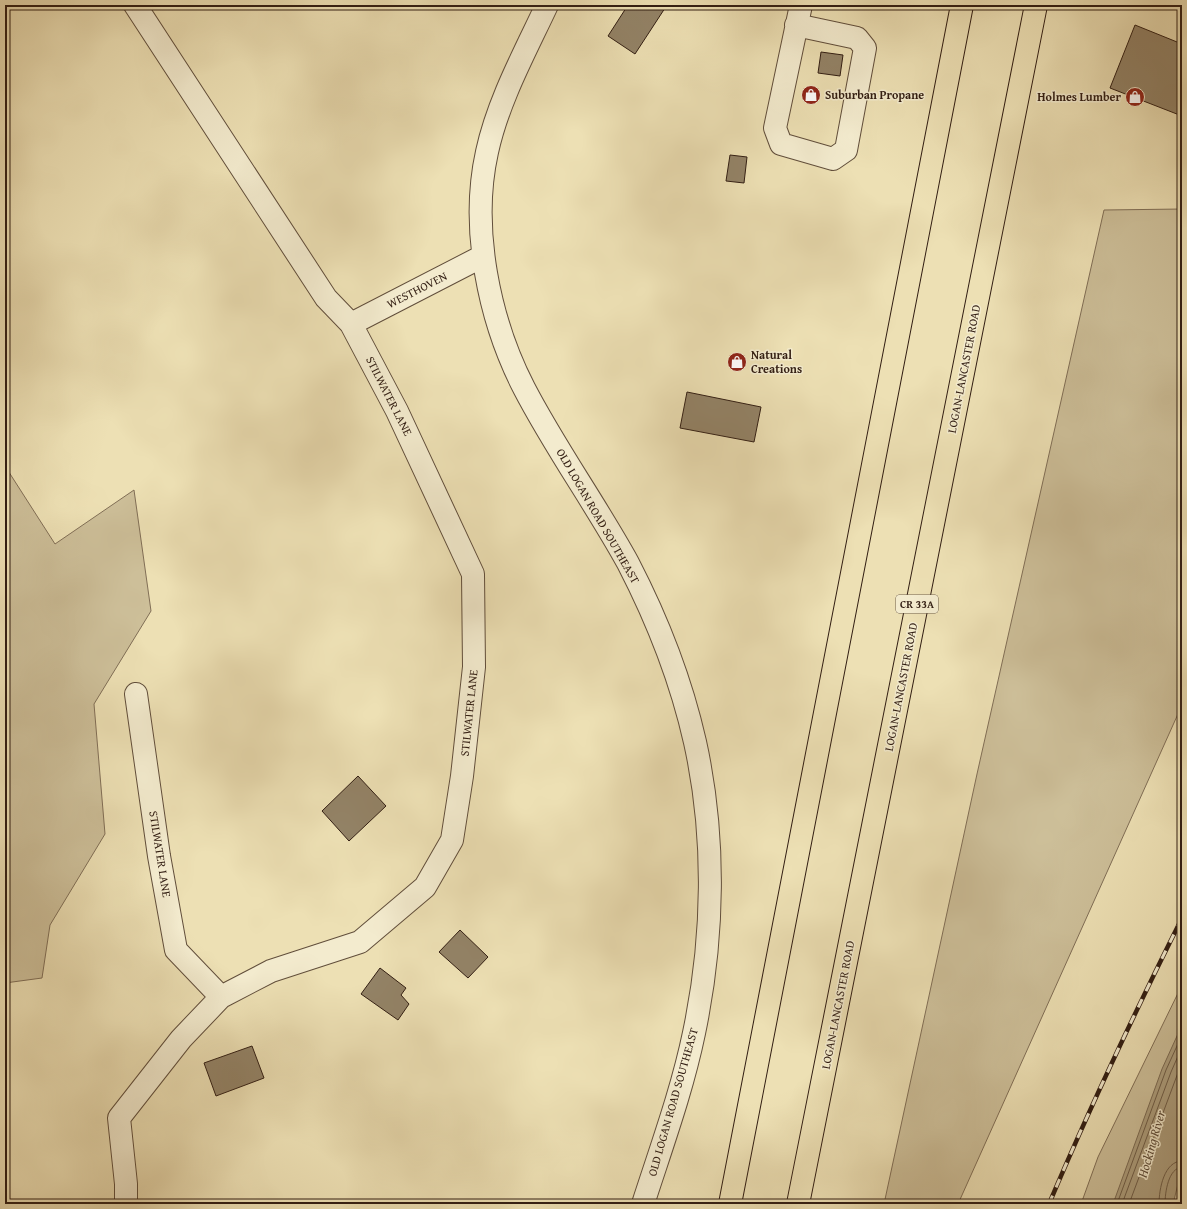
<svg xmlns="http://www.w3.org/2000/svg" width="1187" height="1209" font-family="'Gentium Book Plus',serif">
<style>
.green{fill:#cdbf99;stroke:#806e56}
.water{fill:#ad9e7d;stroke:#7c6b53}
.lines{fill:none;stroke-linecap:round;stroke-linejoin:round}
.shore{stroke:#705e48;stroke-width:1}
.building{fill:#938367;stroke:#321e13}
.minor-casing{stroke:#614e3b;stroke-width:24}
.highway-casing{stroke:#321e13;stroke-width:24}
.minor{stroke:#f3ebce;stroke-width:22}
.highway{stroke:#ede0b4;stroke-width:22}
.rail-casing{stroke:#321e13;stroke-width:4.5}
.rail{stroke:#f3ebce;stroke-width:3;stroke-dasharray:9;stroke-linecap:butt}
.labels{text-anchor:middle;stroke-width:3;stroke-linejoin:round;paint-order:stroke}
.shield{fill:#f3ebce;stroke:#6c5c4b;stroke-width:1}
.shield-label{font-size:11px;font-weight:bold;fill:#321e13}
.poi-label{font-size:12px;font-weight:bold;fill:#321e13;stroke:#f3ebce;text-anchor:start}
.street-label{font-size:12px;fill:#321e13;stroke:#f3ebce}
.water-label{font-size:13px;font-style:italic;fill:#5d4b38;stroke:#f3ebce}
</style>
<rect width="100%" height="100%" fill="#ede0b4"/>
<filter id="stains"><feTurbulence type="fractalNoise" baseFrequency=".005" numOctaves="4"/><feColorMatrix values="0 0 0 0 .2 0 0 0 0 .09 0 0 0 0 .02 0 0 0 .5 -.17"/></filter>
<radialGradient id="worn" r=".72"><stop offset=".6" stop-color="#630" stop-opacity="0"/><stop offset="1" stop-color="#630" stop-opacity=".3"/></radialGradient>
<path class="green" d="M 1182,209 L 1182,705 L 958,1204 L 884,1204 L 977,774 L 1104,210 Z
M 5,466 L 55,544 L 134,490 L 151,611 L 94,704 L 105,834 L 50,925 L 42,978 L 5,983 Z
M 1182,985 L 1182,1204 L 1081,1204 L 1098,1157 Z"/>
<path class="water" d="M 1182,1025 L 1182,1168 L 1173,1204 L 1113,1204 L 1162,1069 Z"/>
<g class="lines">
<path class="shore" d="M 1117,1204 L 1166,1070 L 1182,1035
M 1122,1204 L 1171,1072 L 1182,1047
M 1129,1204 L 1182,1062
M 1159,1204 C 1159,1189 1164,1161 1182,1161
M 1165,1204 C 1165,1193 1168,1168 1182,1167"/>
</g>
<path class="building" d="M 628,5 L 667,5 L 635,54 L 608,36 Z
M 1135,25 L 1182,44 L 1182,116 L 1110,88 Z
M 821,52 L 843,55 L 840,76 L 818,73 Z
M 730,155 L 747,157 L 744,183 L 726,181 Z
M 687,392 L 761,407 L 754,442 L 680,428 Z
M 358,776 L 386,806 L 349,841 L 322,811 Z
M 460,930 L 488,957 L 468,978 L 439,952 Z
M 380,968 L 406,988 L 401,995 L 409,1004 L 398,1020 L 361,994 Z
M 252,1046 L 264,1078 L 216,1096 L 204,1063 Z"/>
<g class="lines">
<g class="minor-casing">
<path id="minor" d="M 135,5 L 326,298 L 351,324 L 397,411 L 473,574 L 474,667 L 462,776 L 452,840 L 425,887 L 360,942 L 271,971 L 221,997 L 176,950 L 159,856 L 136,694
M 547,5 C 525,52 498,101 487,152 C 470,228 489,320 524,388 C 555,448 595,503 628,563 C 657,619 681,680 695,742 C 716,837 714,938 694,1033 C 682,1091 661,1148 643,1204
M 796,25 L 857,38 L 865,48 L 846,150 L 833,159 L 781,144 L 775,128 L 801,5
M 351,324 L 483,256
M 126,1204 L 126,1184 L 119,1118 L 181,1039 L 221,997"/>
</g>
<g class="highway-casing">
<path id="highway" d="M 730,1204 L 962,5
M 798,1204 L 1036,5"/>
</g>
<use href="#minor" class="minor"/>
<use href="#highway" class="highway"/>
<g class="rail-casing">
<path id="rail" d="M 1049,1204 C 1090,1107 1135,1012 1182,918"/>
</g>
<use href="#rail" class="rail"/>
</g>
<defs>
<g id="shop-disc" transform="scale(1)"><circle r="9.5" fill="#8f2418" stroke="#f3ebce"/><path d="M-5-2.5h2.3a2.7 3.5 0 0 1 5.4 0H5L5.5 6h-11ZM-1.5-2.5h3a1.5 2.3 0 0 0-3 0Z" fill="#fff"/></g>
</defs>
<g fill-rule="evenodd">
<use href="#shop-disc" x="811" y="95"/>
<use href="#shop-disc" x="1135" y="97"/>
<use href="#shop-disc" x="737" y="362"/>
</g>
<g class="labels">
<rect class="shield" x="896" y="595" width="42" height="18" rx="3"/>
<g class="shield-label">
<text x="917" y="608">CR 33A</text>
</g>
<g class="poi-label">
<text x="825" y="99">Suburban Propane</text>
<text x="1121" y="101" text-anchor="end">Holmes Lumber</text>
<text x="751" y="359">Natural<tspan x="751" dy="14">Creations</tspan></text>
</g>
<g class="street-label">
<text transform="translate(417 290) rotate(-27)" y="4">WESTHOVEN</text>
<text transform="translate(964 369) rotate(-79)" y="4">LOGAN-LANCASTER ROAD</text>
<text transform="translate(389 396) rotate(63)" y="4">STILWATER LANE</text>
<text transform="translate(598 516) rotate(60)" y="4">OLD LOGAN ROAD SOUTHEAST</text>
<text transform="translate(901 687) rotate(-79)" y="4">LOGAN-LANCASTER ROAD</text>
<text transform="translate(469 713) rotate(-84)" y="4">STILWATER LANE</text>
<text transform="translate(160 854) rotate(81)" y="4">STILWATER LANE</text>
<text transform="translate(838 1005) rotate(-79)" y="4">LOGAN-LANCASTER ROAD</text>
<text transform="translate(673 1102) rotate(-74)" y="4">OLD LOGAN ROAD SOUTHEAST</text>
</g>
<g class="water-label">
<text transform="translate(1151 1144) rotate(-74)" y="5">Hocking River</text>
</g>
</g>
<rect width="1187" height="1209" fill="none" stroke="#ede0b4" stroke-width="20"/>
<rect x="6" y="6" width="1175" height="1197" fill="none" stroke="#321e13" stroke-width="2"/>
<rect x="10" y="10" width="1167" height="1189" fill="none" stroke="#321e13"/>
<rect width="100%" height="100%" filter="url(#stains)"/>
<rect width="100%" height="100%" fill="url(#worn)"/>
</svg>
